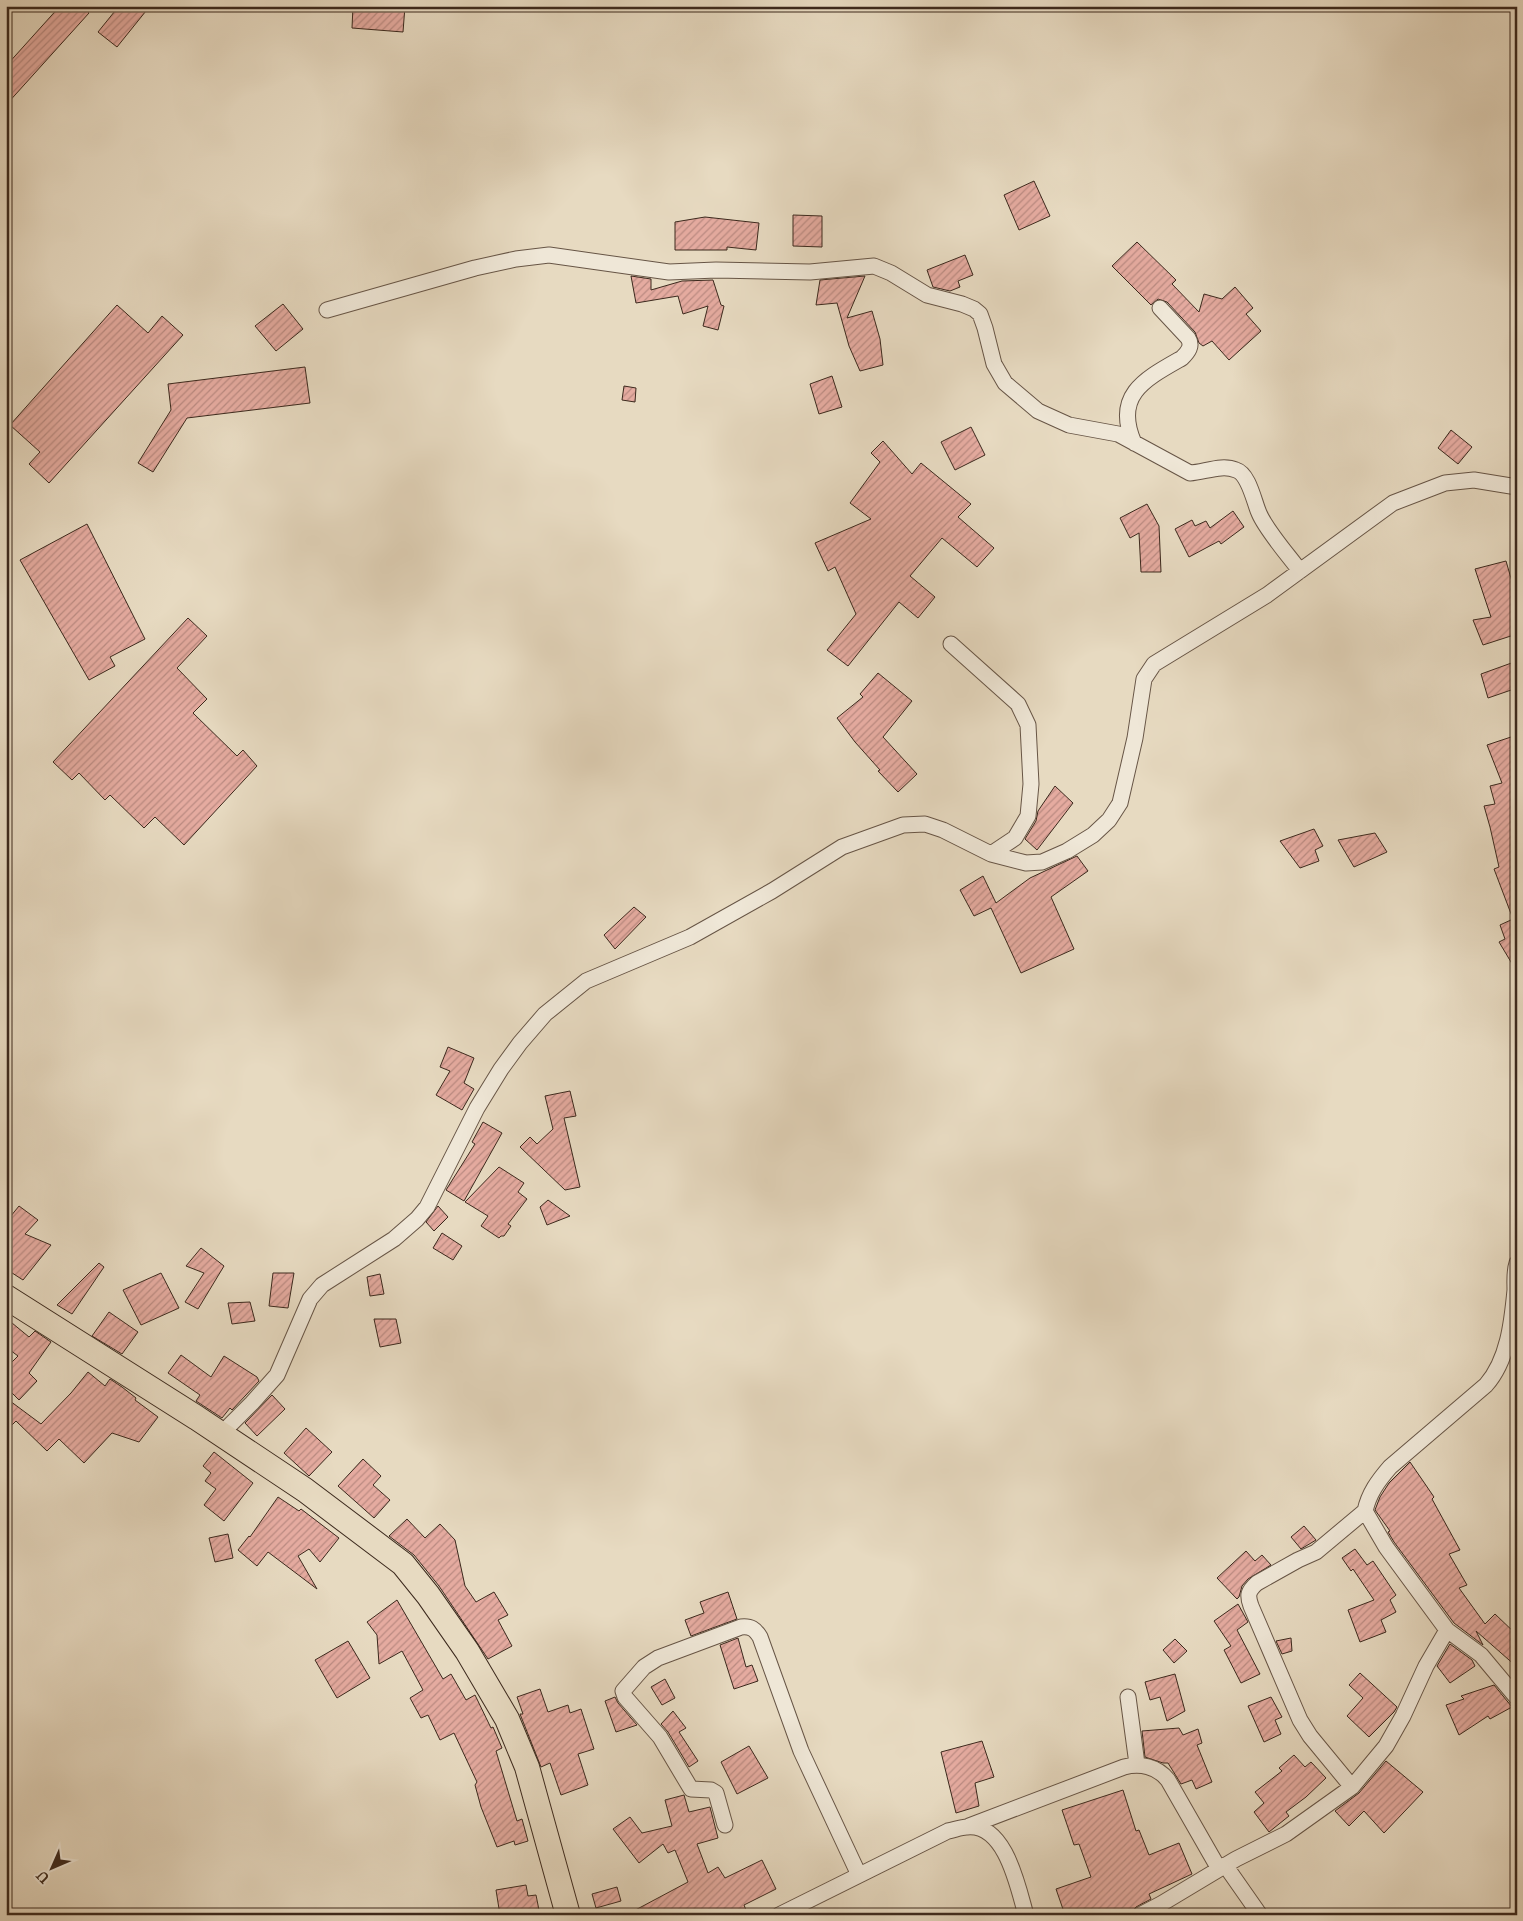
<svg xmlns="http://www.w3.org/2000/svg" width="1523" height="1921" font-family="'IM FELL Great Primer',serif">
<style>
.building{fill:url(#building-hatch);stroke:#3c291d}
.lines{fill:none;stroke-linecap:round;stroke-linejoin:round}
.minor-casing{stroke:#675546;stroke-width:17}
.primary-casing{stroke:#3c291d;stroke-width:26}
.minor{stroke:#efe7d7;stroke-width:15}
.primary{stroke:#e7dac1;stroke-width:24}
</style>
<defs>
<pattern id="building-hatch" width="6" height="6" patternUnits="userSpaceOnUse" patternTransform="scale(1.25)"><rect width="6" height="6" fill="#e5aba0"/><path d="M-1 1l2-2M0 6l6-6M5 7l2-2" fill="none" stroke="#bb8b82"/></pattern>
</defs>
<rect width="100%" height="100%" fill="#e7dac1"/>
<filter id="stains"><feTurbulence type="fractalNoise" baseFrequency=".004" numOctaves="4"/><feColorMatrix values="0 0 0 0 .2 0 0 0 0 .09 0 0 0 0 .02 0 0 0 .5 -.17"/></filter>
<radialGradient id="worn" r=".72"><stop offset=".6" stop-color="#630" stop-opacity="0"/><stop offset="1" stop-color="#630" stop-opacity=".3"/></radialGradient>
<path class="building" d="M 60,6 L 82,6 L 89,13 L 6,105 L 6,66 Z
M 119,6 L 150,6 L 117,47 L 98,32 Z
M 353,6 L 405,6 L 403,32 L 352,28 Z
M 1034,181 L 1050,216 L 1019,230 L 1004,195 Z
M 793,215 L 822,216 L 822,247 L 793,246 Z
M 705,217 L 759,223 L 756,250 L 727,247 L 727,250 L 675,250 L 675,222 Z
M 1137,242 L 1176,280 L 1172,284 L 1199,312 L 1204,294 L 1222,299 L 1235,287 L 1253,308 L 1246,314 L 1261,331 L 1229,360 L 1212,341 L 1203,346 L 1199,343 L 1195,332 L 1167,302 L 1158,299 L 1151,305 L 1112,266 Z
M 965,255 L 973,275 L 958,281 L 960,287 L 950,291 L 933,287 L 927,270 Z
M 631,276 L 651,279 L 651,290 L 682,281 L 713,280 L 721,305 L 724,306 L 718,330 L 703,326 L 708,306 L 683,314 L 678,296 L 636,303 Z
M 865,276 L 847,318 L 872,311 L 880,339 L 883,365 L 860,371 L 849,346 L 837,303 L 816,305 L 820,280 Z
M 283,304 L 303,329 L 276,351 L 255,326 Z
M 117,305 L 148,333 L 162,316 L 183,335 L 49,483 L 29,464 L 40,452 L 10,425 Z
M 305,367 L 310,403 L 187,418 L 153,472 L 138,463 L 171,410 L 168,384 Z
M 832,376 L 842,407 L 819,414 L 810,384 Z
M 624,386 L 636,388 L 635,402 L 622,400 Z
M 971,427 L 985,455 L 955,470 L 941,442 Z
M 1451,430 L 1472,447 L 1458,464 L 1438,448 Z
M 883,441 L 912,474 L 921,463 L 971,504 L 958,517 L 994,548 L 977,567 L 942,538 L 910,576 L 935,597 L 918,618 L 899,602 L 848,666 L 827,650 L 856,614 L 835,567 L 828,571 L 815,543 L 871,519 L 850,503 L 880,462 L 871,453 Z
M 1147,504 L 1159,526 L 1161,572 L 1141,572 L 1139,533 L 1130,538 L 1120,518 Z
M 1233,511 L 1244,527 L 1221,544 L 1219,541 L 1189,557 L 1175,529 L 1192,520 L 1195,526 L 1206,521 L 1210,528 Z
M 87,524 L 145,639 L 110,657 L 115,666 L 89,680 L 20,560 Z
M 1506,561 L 1517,599 L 1517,634 L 1483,645 L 1473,620 L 1491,617 L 1475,569 Z
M 188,618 L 207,636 L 177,668 L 207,699 L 193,713 L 237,756 L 243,750 L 257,766 L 184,845 L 155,817 L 144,828 L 110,795 L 105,800 L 79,773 L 72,780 L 53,762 Z
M 1517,661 L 1517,688 L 1488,698 L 1481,674 Z
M 878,673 L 912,701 L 883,737 L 917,774 L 898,792 L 878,771 L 880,770 L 855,742 L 837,718 L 863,697 L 860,694 Z
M 1517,735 L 1517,972 L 1499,942 L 1505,939 L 1500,925 L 1513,919 L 1494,869 L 1499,867 L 1490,827 L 1484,806 L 1495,804 L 1490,786 L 1502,783 L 1487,745 Z
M 1055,786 L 1073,803 L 1037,850 L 1025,839 L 1036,821 L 1038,811 Z
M 1314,829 L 1323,846 L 1315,850 L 1319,861 L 1300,868 L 1280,841 Z
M 1375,833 L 1387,852 L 1354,867 L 1338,840 Z
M 1077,856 L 1088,871 L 1051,897 L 1074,949 L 1021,973 L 991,908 L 974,916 L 960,890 L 983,876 L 996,903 L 1030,878 Z
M 634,907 L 646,917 L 615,949 L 604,935 Z
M 448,1047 L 474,1058 L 464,1083 L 474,1089 L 462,1110 L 436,1095 L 450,1071 L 440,1067 Z
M 570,1091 L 576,1116 L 564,1118 L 580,1187 L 565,1190 L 520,1147 L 530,1137 L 537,1144 L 553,1129 L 545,1096 Z
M 483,1122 L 502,1133 L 464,1201 L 446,1190 L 475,1144 L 472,1142 Z
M 499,1167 L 524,1183 L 518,1192 L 527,1199 L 508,1224 L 511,1226 L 504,1236 L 501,1236 L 499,1238 L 481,1226 L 488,1216 L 465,1202 Z
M 548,1200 L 570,1216 L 547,1225 L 540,1207 Z
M 19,1206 L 38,1220 L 25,1234 L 51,1245 L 23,1280 L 6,1269 L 6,1222 Z
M 438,1206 L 448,1217 L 434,1231 L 426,1222 Z
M 442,1233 L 462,1246 L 453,1260 L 433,1248 Z
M 201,1248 L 224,1266 L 198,1309 L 185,1302 L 204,1273 L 186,1266 Z
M 99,1263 L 104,1267 L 72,1314 L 57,1305 Z
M 161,1273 L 179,1308 L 141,1325 L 123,1290 Z
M 273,1273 L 294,1273 L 288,1308 L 269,1306 Z
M 380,1274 L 384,1294 L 370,1296 L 367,1277 Z
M 250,1302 L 255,1321 L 232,1324 L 228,1303 Z
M 109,1312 L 138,1332 L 122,1354 L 92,1336 Z
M 6,1318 L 29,1337 L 35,1331 L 51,1342 L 29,1373 L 37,1381 L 19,1400 L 6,1387 L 6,1368 L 18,1356 L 6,1347 Z
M 374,1319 L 396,1319 L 401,1343 L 380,1347 Z
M 181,1355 L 211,1377 L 224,1356 L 257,1377 L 259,1381 L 232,1410 L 230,1408 L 222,1418 L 196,1401 L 200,1395 L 168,1373 Z
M 88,1372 L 105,1386 L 110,1379 L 122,1387 L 136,1398 L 135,1400 L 158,1417 L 139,1442 L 112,1433 L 84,1463 L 59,1439 L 47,1451 L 16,1421 L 6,1431 L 6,1398 L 41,1424 L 71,1393 Z
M 272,1395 L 285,1409 L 257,1436 L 245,1423 Z
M 306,1428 L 332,1452 L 309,1476 L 284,1453 Z
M 214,1452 L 253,1483 L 224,1521 L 204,1505 L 216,1489 L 205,1481 L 211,1473 L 203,1466 Z
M 363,1459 L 381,1476 L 373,1485 L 390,1500 L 374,1518 L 338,1486 Z
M 1410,1462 L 1434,1497 L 1432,1499 L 1460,1550 L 1449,1554 L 1467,1585 L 1459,1588 L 1485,1624 L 1495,1614 L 1517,1635 L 1517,1667 L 1476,1631 L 1483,1645 L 1454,1623 L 1394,1542 L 1388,1532 L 1390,1531 L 1375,1510 L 1380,1497 L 1389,1483 Z
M 278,1497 L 299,1511 L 301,1509 L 339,1538 L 320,1562 L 309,1549 L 298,1556 L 317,1589 L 268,1552 L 257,1566 L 238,1550 L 249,1536 L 250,1537 Z
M 407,1519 L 425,1538 L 440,1524 L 455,1540 L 465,1586 L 476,1602 L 494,1592 L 508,1615 L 498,1620 L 512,1646 L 488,1659 L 439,1586 L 414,1555 L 389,1536 Z
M 1304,1526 L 1316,1540 L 1301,1549 L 1291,1537 Z
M 228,1534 L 233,1558 L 215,1562 L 209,1538 Z
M 1355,1549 L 1367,1565 L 1373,1561 L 1396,1595 L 1390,1600 L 1396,1612 L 1381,1620 L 1386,1632 L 1360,1642 L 1348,1610 L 1374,1600 L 1353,1569 L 1351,1571 L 1342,1558 Z
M 1246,1551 L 1255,1561 L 1262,1555 L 1271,1565 L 1248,1579 L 1242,1586 L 1239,1597 L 1237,1599 L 1217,1578 Z
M 728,1592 L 737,1619 L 691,1636 L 685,1620 L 704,1613 L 700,1602 Z
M 397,1600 L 443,1679 L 451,1674 L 466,1700 L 475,1695 L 491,1728 L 493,1727 L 502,1748 L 496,1751 L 517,1821 L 522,1819 L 528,1841 L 515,1845 L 514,1841 L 497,1847 L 481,1807 L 475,1785 L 477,1782 L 454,1733 L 440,1740 L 428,1715 L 421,1718 L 410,1698 L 423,1690 L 402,1651 L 379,1664 L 377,1635 L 367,1622 Z
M 1238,1604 L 1248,1622 L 1237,1630 L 1260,1674 L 1241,1683 L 1224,1650 L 1231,1646 L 1214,1621 Z
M 738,1638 L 746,1667 L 752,1665 L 758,1681 L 734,1689 L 720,1645 Z
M 1291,1638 L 1292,1651 L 1282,1654 L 1276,1641 Z
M 1175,1639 L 1187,1651 L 1174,1663 L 1163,1650 Z
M 348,1641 L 370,1678 L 337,1698 L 315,1660 Z
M 1450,1644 L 1472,1660 L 1475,1666 L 1450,1683 L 1437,1666 Z
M 1360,1673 L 1397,1707 L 1394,1712 L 1369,1737 L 1347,1716 L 1363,1698 L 1349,1685 Z
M 1175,1674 L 1185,1711 L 1167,1721 L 1160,1697 L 1150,1700 L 1145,1682 Z
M 665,1679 L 675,1698 L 662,1705 L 651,1687 Z
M 1494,1685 L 1512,1707 L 1490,1719 L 1488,1716 L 1459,1735 L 1446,1705 L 1464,1699 L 1461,1696 Z
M 540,1689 L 548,1712 L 568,1705 L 570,1713 L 581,1709 L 594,1749 L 578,1754 L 588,1785 L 561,1795 L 550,1763 L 541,1767 L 520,1714 L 523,1714 L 517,1697 Z
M 615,1697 L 618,1703 L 637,1725 L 616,1732 L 605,1701 Z
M 1271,1697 L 1282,1717 L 1275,1720 L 1281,1734 L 1264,1742 L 1248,1706 Z
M 673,1711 L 686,1728 L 679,1732 L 698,1761 L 689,1767 L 668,1732 L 661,1724 Z
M 1179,1728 L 1183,1735 L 1198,1729 L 1202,1743 L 1197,1745 L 1212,1782 L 1196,1789 L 1192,1780 L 1181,1784 L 1168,1763 L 1163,1763 L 1145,1757 L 1142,1731 Z
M 982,1741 L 994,1777 L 975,1783 L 979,1806 L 956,1813 L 941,1752 Z
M 749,1746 L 768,1778 L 737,1794 L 721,1762 Z
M 1294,1755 L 1305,1767 L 1311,1762 L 1326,1778 L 1306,1797 L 1286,1812 L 1289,1816 L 1269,1832 L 1254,1812 L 1264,1803 L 1255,1792 L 1282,1771 L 1279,1768 Z
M 1386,1761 L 1423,1792 L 1384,1833 L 1364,1811 L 1349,1826 L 1335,1811 L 1359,1793 Z
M 1123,1790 L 1136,1831 L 1139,1830 L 1149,1855 L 1179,1843 L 1192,1874 L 1149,1894 L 1151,1899 L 1136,1907 L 1131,1913 L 1126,1915 L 1065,1915 L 1056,1889 L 1091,1877 L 1079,1844 L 1074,1845 L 1062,1810 Z
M 684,1795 L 689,1812 L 710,1807 L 718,1838 L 697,1844 L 708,1873 L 718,1867 L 725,1878 L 762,1860 L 776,1889 L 744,1905 L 748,1915 L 626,1915 L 688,1882 L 675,1850 L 668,1853 L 663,1844 L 639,1863 L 613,1829 L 630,1817 L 642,1833 L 672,1826 L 665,1800 Z
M 526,1885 L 528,1896 L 536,1895 L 540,1915 L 500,1915 L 496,1890 Z
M 617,1887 L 621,1901 L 596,1908 L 592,1894 Z"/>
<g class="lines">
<g class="minor-casing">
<path id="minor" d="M 327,310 L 475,268 L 516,259 L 549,255 L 669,272 L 716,270 L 810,272 L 874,266 L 891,273 L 927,295 L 962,304 L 974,309 L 980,314 L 985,328 L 994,364 L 1005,383 L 1038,411 L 1069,425 L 1118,434 L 1190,473 C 1205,472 1222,464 1236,470 C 1249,474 1254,502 1259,513 C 1266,530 1289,556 1300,571
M 1134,443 C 1113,395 1145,379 1182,358 C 1188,352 1193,346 1188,338 L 1160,308
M 951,644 L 1018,704 L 1028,725 L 1031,784 L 1028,816 L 1015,838 L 991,854
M 221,1434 L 252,1403 L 277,1375 L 310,1299 L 322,1285 L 394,1239 L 417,1219 L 427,1207 L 477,1108 L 501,1069 L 520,1043 L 545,1014 L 586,981 L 690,937 L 772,891 L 842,847 L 903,825 L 925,824 L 943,830 L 991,854 L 1026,863 L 1042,862 L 1067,851 L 1093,835 L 1109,820 L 1120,803 L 1135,738 L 1144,679 L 1154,664 L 1267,595 L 1393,503 L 1445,483 L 1474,480 L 1517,487
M 1447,1630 L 1481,1655 L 1517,1698
M 1128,1697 L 1137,1764
M 1352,1787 L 1310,1736 L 1300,1720 L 1251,1606 C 1247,1595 1248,1591 1257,1583 L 1298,1560 L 1316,1552 L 1365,1511
M 725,1825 L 716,1793 L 711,1790 L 691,1789 L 660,1737 L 625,1697 L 623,1691 L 644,1667 L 658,1658 L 741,1627 C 751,1626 755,1629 760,1637 L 801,1751 L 859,1875
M 969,1826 L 1124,1767 C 1140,1763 1157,1766 1168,1780 L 1219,1869
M 1225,1865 L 1260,1915
M 779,1915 L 948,1831 C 954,1830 961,1827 967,1827 C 1006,1823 1018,1888 1026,1915
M 1140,1915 L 1161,1904 L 1236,1859 L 1286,1834 L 1352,1787 L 1386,1746 L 1403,1716 L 1426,1666 L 1447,1630 L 1386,1547 L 1365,1511 C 1369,1493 1378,1481 1390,1467 L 1486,1385 C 1508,1360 1512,1322 1515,1290 C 1515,1281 1514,1272 1517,1263"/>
</g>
<g class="primary-casing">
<path id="primary" d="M 6,1297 L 197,1418 L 305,1490 L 403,1564 L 428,1595 L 467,1651 L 507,1719 L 527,1767 L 568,1915"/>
</g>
<use href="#minor" class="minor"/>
<use href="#primary" class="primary"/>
</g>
<rect width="1523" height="1921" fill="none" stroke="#e7dac1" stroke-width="25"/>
<rect x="8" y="8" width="1508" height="1906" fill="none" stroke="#3c291d" stroke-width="2.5"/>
<rect x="12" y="12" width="1498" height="1896" fill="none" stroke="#3c291d"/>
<g transform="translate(52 1868) rotate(225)" stroke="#efe7d7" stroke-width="4" paint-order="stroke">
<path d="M0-4L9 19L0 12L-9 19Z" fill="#3c291d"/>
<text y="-8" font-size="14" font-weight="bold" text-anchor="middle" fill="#3c291d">U</text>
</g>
<rect width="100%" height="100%" filter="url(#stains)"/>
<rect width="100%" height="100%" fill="url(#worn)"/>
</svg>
